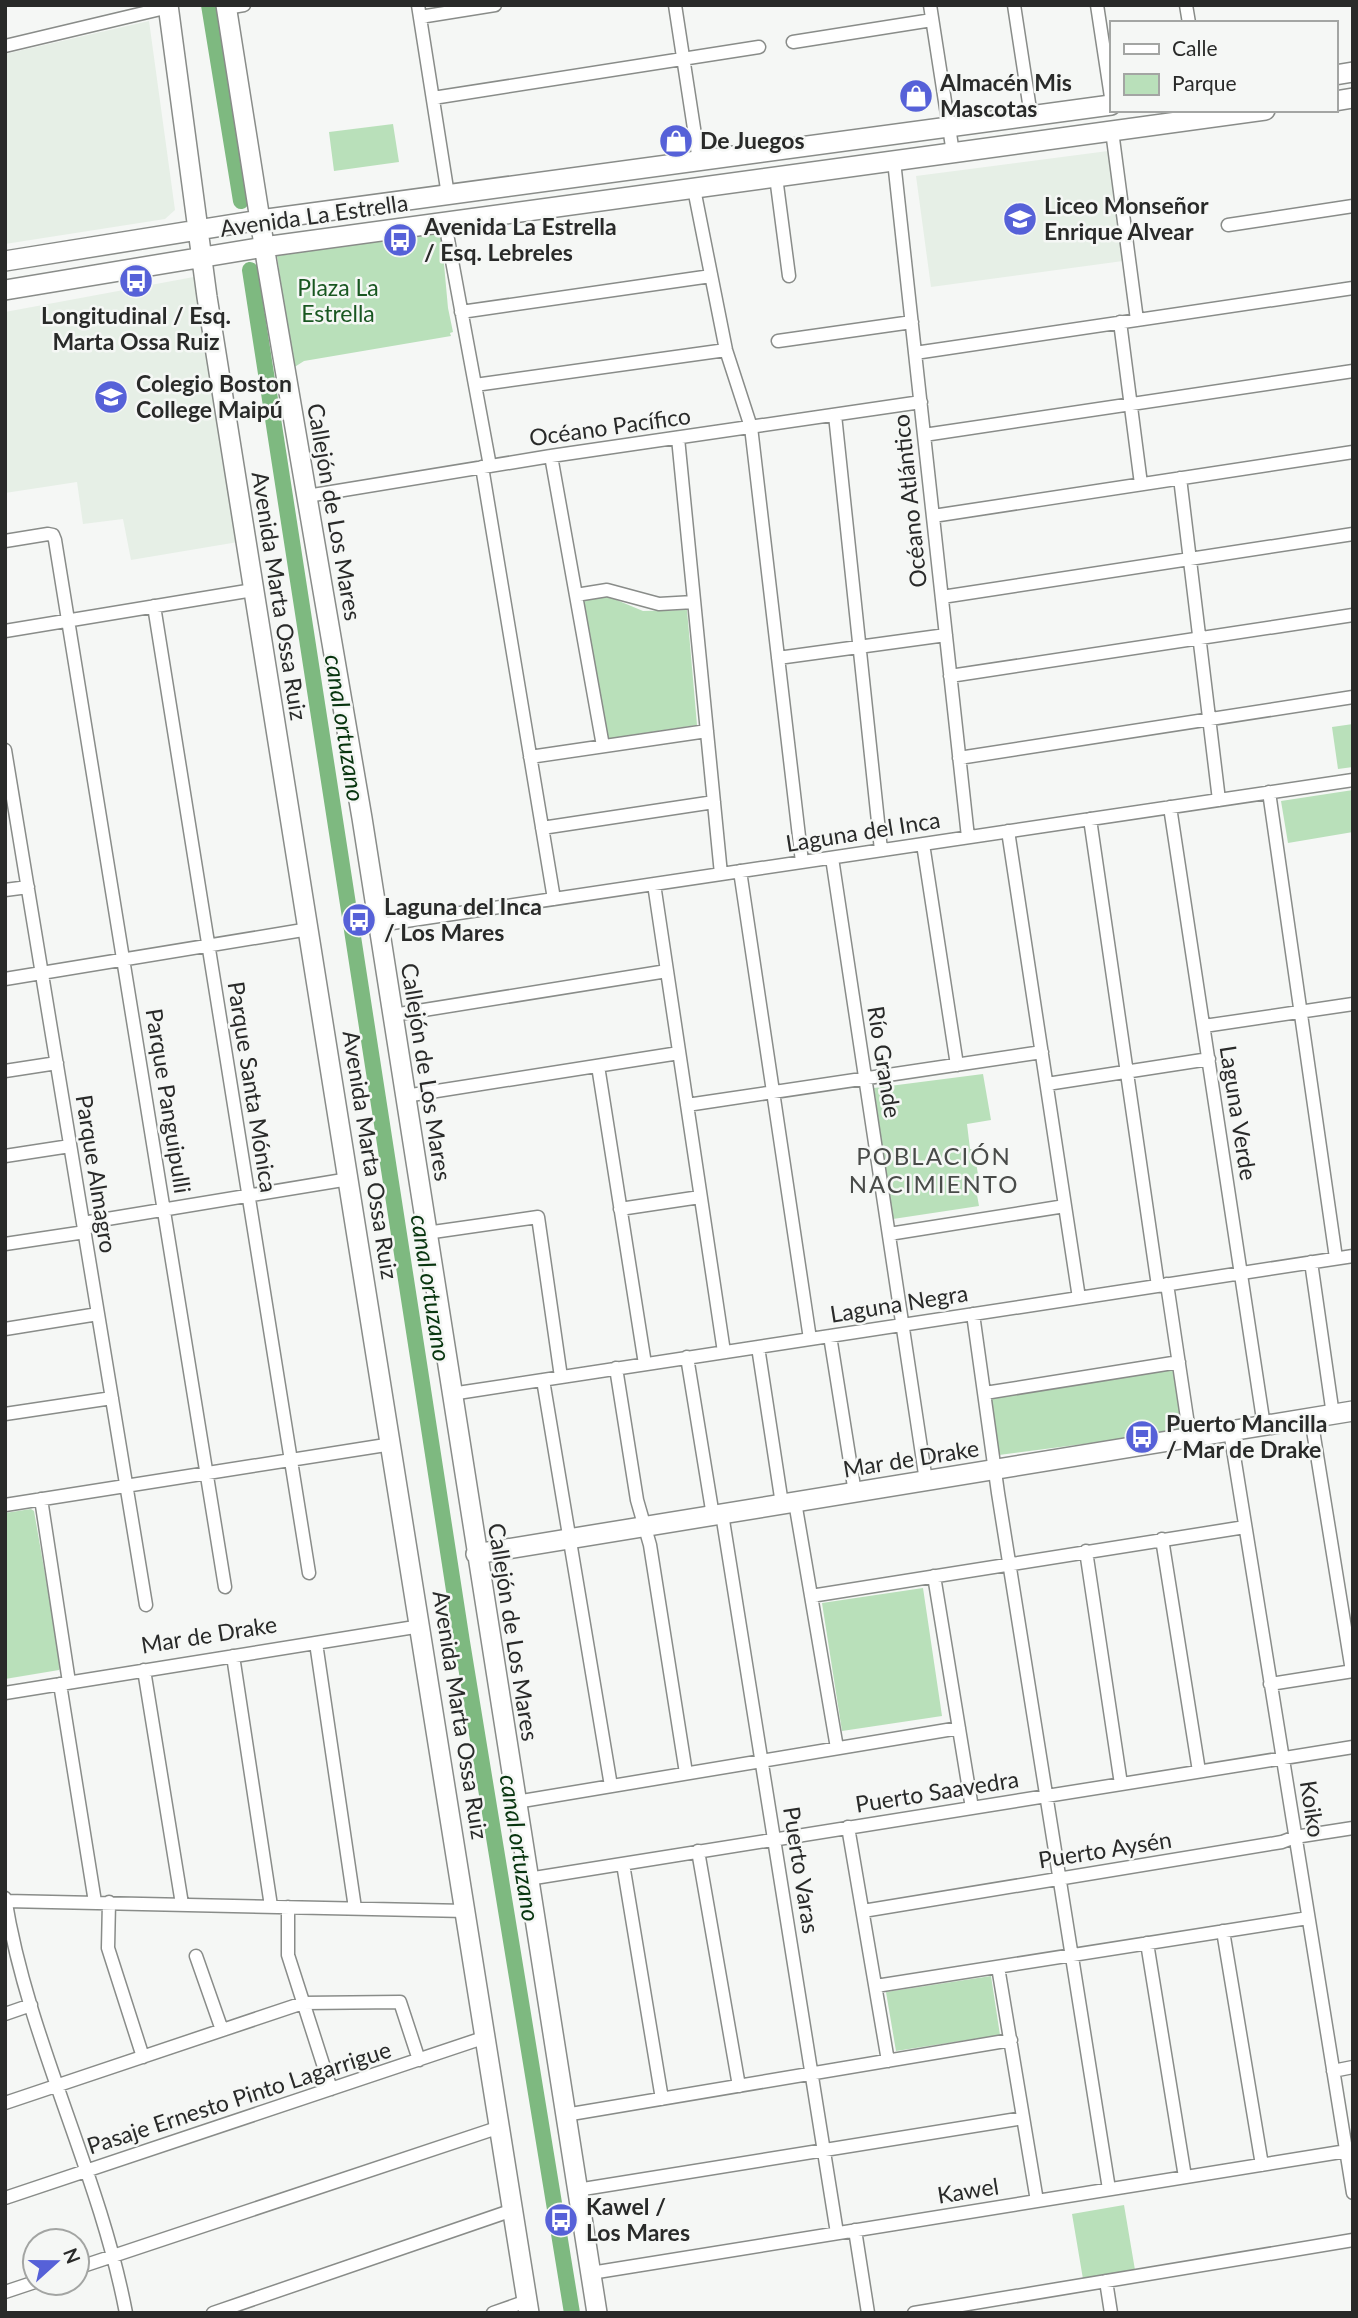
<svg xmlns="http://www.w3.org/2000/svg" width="1358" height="2318" font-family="Lato,sans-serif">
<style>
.built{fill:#e6efe6}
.green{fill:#b9e0ba}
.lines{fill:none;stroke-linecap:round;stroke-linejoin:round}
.canal{stroke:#7eb980;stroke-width:16}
.street-casing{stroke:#898c89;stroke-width:15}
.secondary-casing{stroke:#898c89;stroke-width:22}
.street{stroke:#fff;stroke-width:12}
.secondary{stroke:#fff;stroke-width:19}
.labels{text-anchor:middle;stroke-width:5;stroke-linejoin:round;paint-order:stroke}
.poi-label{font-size:23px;font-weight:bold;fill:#292a29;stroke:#f5f7f5;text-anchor:start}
.street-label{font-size:23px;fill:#292a29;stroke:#f5f7f5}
.park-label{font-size:23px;fill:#195721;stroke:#f5f7f5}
.water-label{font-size:24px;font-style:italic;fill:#07340e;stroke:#f5f7f5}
.neighbourhood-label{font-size:24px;letter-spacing:2px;fill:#494b49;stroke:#f5f7f5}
</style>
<rect width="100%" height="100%" fill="#f5f7f5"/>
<path class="built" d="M 149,21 L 175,210 L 165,219 L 5,244 L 5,54 Z
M 1108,151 L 1123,261 L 931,287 L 916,176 Z
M 199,276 L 238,542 L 131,560 L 123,519 L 83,524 L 77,482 L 5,493 L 5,312 Z"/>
<path class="green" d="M 393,124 L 399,162 L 334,171 L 329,132 Z
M 441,231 L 448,308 L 453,332 L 450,333 L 451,336 L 304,361 L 293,368 L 277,256 Z
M 607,596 L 643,611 L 687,610 L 697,725 L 606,739 L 582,599 Z
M 1353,724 L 1353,767 L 1338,769 L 1332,727 Z
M 1353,790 L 1353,832 L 1288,843 L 1281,801 Z
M 983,1074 L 991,1120 L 967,1124 L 970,1149 L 974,1149 L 981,1194 L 977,1195 L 979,1206 L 893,1219 L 874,1088 Z
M 1174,1367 L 1184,1431 L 999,1455 L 991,1395 Z
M 31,1509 L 34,1511 L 61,1666 L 59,1670 L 5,1679 L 5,1513 Z
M 923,1588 L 942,1716 L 842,1731 L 822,1603 Z
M 991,1976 L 1000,2035 L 896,2051 L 886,1992 Z
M 1124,2205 L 1135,2270 L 1083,2279 L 1072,2214 Z"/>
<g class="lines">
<path class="canal" d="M 209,5 L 241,201
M 250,270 L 462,1642 L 572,2313"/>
<g class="street-casing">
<path id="street" d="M 418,5 L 448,195
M 675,5 L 699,161
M 930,5 L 953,153
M 1014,5 L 1031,116
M 1097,5 L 1111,97
M 1186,5 L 1189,23
M 226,8 L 244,5
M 420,17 L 495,5
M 793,42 L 932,20
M 5,46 L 169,7
M 433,98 L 759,47
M 1112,131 L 1137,320
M 894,161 L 968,837
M 776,177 L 789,276
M 694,189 L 726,350 L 751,427 L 802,862
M 445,223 L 490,466
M 1228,225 L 1353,206
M 461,312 L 711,276
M 1120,322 L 1141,484
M 778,341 L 912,322
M 915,353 L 1353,288
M 475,385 L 726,350
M 835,415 L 881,850
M 924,435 L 1353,371
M 678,438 L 721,874
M 551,456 L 603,746
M 482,467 L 554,899
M 1180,478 L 1219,800
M 307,496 L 551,456 L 921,402
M 933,516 L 1353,452
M 5,541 L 48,534 L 53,535 L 55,540 L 225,1587
M 576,595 L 607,590 L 659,604 L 694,602
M 942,597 L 1353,534
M 154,606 L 309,1573
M 5,631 L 253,590
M 778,658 L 946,635
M 950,676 L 1353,615
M 5,750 L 146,1605
M 530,757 L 707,731
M 959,758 L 1353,697
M 1269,792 L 1336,1258
M 1170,807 L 1264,1426
M 1090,819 L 1158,1286
M 542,828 L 714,802
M 1008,831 L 1079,1298
M 923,844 L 957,1065
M 832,858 L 926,1481
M 740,871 L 810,1339
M 654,884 L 724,1352
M 5,890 L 28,887
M 379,925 L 1353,780
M 5,979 L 309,929
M 393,1015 L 667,971
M 1204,1026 L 1353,1004
M 598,1066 L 645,1364
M 5,1071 L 57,1063
M 1047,1084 L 1209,1059
M 405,1096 L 679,1053
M 687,1105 L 1042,1052
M 5,1156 L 70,1146
M 620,1209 L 700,1197
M 83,1223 L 349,1179
M 426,1233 L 538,1217 L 561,1377
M 889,1234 L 1065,1206
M 5,1244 L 85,1232
M 1311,1262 L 1333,1415
M 1167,1284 L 1190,1438
M 973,1314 L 998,1493 L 1109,2189
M 5,1329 L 98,1314
M 830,1336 L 855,1493
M 758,1347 L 782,1504
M 687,1357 L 713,1516
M 616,1368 L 637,1500 L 650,1545 L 686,1773
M 543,1380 L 611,1786
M 985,1393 L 1179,1362
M 451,1394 L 1353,1256
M 5,1414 L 112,1398
M 1311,1418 L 1352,1671
M 1230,1431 L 1353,2193
M 41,1499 L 69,1682
M 795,1502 L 837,1748
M 5,1505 L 392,1444
M 722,1514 L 837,2233
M 1162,1539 L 1199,1771
M 1086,1551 L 1121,1784
M 934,1576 L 972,1808
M 811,1596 L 1245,1527
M 316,1643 L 355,1908
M 233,1656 L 271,1906
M 144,1670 L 182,1904
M 60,1684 L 95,1902
M 1270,1684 L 1353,1671
M 5,1693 L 421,1626
M 516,1802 L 959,1728
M 848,1827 L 888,2061
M 698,1851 L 739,2086
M 623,1864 L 662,2099
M 528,1879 L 1353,1747
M 5,1898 C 28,2041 99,2171 126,2313
M 6,1901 L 466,1911
M 109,1902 L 108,1948 L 143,2057
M 288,1907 L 288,1955 L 331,2089
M 863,1911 L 1282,1842 L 1295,1837 L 1353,1828
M 1223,1931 L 1262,2165
M 1147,1943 L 1185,2177
M 196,1956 L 222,2030
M 998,1967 L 1037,2201
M 876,1986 L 1308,1918
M 5,2014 L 31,2005
M 1333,2071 L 1353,2067
M 5,2103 L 303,2003 L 400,2002 L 419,2060
M 565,2115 L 1011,2040
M 577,2190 L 1023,2118
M 5,2198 L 486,2037
M 855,2230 L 868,2313
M 77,2268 L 500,2127
M 591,2273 L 1353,2150
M 1106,2281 L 1111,2313
M 5,2292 L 35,2282
M 213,2313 L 513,2210
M 493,2313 L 527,2301
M 914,2313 L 1353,2240"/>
</g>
<g class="secondary-casing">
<path id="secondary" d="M 168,5 L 207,297 L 529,2313
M 226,5 L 267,264 L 362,818 L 597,2313
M 1335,75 L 1353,72
M 1335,101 L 1353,98
M 5,261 L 260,220 L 1111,105
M 5,290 L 264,247 L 1265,110
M 476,1554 L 1353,1411"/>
</g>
<use href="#street" class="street"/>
<use href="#secondary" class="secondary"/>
</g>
<defs>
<g id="shop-disc" transform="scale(1.75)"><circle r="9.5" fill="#5661d8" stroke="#f5f7f5"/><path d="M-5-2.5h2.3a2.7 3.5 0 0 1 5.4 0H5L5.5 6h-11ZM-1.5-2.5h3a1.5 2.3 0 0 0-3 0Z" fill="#fff"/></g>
<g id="school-disc" transform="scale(1.75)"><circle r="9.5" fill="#5661d8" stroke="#f5f7f5"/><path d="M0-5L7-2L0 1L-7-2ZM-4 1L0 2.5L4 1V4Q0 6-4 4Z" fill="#fff"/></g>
<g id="bus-disc" transform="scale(1.75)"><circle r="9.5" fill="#5661d8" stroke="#f5f7f5"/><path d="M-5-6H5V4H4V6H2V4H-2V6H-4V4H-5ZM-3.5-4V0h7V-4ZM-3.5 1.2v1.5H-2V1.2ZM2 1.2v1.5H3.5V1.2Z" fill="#fff"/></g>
</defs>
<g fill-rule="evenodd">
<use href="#shop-disc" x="916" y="96"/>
<use href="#shop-disc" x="676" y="141"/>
<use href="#school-disc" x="1020" y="219"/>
<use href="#bus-disc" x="400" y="240"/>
<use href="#bus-disc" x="136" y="281"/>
<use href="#school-disc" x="111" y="397"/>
<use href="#bus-disc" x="359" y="920"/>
<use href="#bus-disc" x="1142" y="1437"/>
<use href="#bus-disc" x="561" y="2220"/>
</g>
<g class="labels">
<g class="poi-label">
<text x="940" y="91">Almacén Mis<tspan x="940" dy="26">Mascotas</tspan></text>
<text x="700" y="149">De Juegos</text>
<text x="1044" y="214">Liceo Monseñor<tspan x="1044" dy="26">Enrique Alvear</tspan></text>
<text x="424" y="235">Avenida La Estrella<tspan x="424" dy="26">/ Esq. Lebreles</tspan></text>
<text x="136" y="324" text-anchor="middle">Longitudinal / Esq.<tspan x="136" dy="26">Marta Ossa Ruiz</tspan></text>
<text x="136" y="392">Colegio Boston<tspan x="136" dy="26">College Maipú</tspan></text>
<text x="384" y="915">Laguna del Inca<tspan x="384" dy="26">/ Los Mares</tspan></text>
<text x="1166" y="1432">Puerto Mancilla<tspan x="1166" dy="26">/ Mar de Drake</tspan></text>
<text x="586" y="2215">Kawel /<tspan x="586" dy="26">Los Mares</tspan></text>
</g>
<g class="street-label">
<text transform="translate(314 216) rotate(-8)" y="8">Avenida La Estrella</text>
<text transform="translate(610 427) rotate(-8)" y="8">Océano Pacífico</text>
<text transform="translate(910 501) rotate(-96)" y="8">Océano Atlántico</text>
<text transform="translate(334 512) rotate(80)" y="8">Callejón de Los Mares</text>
<text transform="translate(279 596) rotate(81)" y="8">Avenida Marta Ossa Ruiz</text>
<text transform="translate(863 832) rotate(-9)" y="8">Laguna del Inca</text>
<text transform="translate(884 1062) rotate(81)" y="8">Río Grande</text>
<text transform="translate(426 1072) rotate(81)" y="8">Callejón de Los Mares</text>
<text transform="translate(252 1087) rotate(81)" y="8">Parque Santa Mónica</text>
<text transform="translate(168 1101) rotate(81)" y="8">Parque Panguipulli</text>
<text transform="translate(1238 1113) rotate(81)" y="8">Laguna Verde</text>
<text transform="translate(370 1155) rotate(81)" y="8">Avenida Marta Ossa Ruiz</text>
<text transform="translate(96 1174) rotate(81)" y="8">Parque Almagro</text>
<text transform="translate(899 1304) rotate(-9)" y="8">Laguna Negra</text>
<text transform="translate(911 1459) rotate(-9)" y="8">Mar de Drake</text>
<text transform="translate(513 1632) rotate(81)" y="8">Callejón de Los Mares</text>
<text transform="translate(209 1635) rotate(-9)" y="8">Mar de Drake</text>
<text transform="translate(460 1715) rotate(81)" y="8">Avenida Marta Ossa Ruiz</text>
<text transform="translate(937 1792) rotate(-9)" y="8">Puerto Saavedra</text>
<text transform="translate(1312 1809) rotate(81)" y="8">Koiko</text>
<text transform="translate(1105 1850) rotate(-9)" y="8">Puerto Aysén</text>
<text transform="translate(801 1870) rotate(81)" y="8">Puerto Varas</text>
<text transform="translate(239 2098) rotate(-18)" y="8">Pasaje Ernesto Pinto Lagarrigue</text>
<text transform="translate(968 2191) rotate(-9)" y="8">Kawel</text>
</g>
<g class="park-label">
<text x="338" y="296">Plaza La<tspan x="338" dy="26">Estrella</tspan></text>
</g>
<g class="water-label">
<text transform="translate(344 728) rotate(81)" y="8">canal ortuzano</text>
<text transform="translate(430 1288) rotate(81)" y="8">canal ortuzano</text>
<text transform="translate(519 1848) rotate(81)" y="8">canal ortuzano</text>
</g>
<g class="neighbourhood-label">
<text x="934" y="1165">POBLACIÓN<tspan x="934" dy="28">NACIMIENTO</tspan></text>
</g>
</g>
<rect width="1358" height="2318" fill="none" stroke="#292a29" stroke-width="14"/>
<rect x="1110" y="21" width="228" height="91" fill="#f5f7f5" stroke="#a3a5a3" stroke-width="2"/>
<rect x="1124" y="44" width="35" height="10" fill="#ffffff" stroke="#a3a5a3" stroke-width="2"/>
<text x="1172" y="56" font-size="21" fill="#292a29">Calle</text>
<rect x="1124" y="74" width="35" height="21" fill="#b9e0ba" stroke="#a3a5a3" stroke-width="2"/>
<text x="1172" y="91" font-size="21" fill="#292a29">Parque</text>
<g transform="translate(56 2262) rotate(69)"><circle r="33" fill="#f5f7f5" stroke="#a3a5a3" stroke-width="2"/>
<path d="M0-5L12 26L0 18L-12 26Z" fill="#5661d8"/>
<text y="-10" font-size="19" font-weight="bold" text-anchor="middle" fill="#292a29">N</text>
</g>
</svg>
